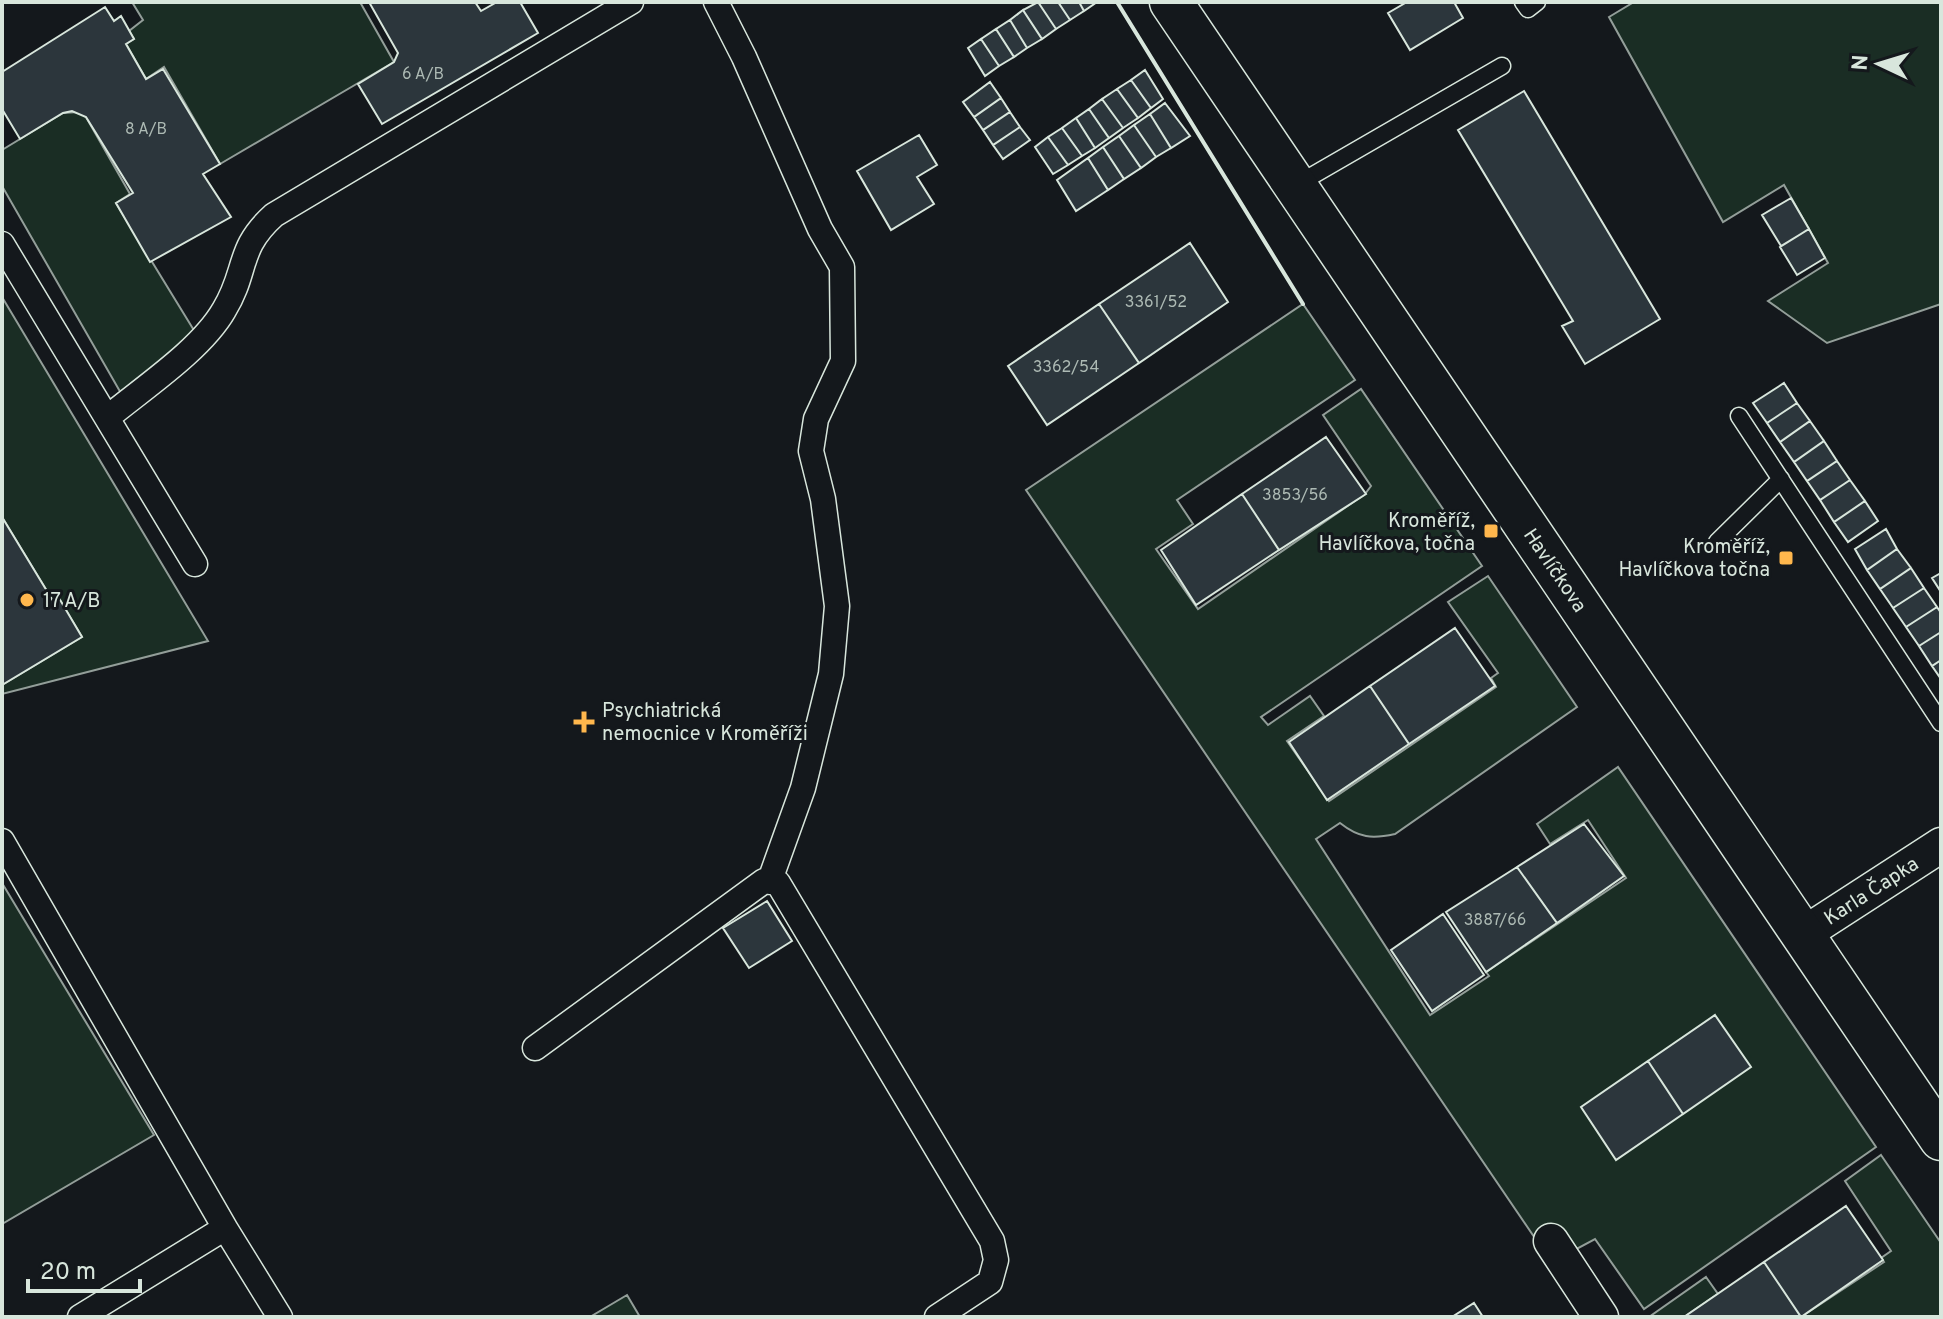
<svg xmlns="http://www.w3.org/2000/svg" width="1943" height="1319" font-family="Overpass,sans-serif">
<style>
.green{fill:#1a2d24;stroke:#939e99;stroke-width:2}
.building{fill:#2c363c;stroke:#d8e6dc;stroke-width:2}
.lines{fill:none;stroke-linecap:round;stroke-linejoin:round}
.service-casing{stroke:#d8e6dc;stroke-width:19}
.pedestrian-casing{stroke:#d8e6dc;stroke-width:27}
.minor-casing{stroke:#d8e6dc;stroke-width:37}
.tertiary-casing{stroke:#d8e6dc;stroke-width:45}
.service{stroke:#14181c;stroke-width:16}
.pedestrian{stroke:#14181c;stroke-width:24}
.minor{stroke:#14181c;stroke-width:34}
.tertiary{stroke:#14181c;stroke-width:42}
.wall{stroke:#d8e6dc;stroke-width:4}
.poi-dot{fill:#ffb74d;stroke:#14181c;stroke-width:3}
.labels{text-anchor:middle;stroke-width:6;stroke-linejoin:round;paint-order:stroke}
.number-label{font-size:16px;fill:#adbab4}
.poi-label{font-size:20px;fill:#d8e6dc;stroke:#14181c;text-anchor:end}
.street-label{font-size:20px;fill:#d8e6dc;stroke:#14181c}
</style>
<rect width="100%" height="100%" fill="#14181c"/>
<path class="green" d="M 132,2 L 360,2 L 394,62 L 220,164 L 164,67 L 146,79 L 126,44 L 134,39 L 129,31 L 143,20 Z
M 1634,2 L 1941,2 L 1941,304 L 1827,343 L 1768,301 L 1828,263 L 1784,185 L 1723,222 L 1609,17 Z
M 78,112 L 86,117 L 130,194 L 116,203 L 195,332 L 122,395 L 2,186 L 2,150 L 63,113 Z
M 2,297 L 208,641 L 2,694 L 2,685 L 82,637 L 59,599 L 53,601 L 2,517 Z
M 1303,304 L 1355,380 L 1177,500 L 1193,524 L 1156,549 L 1198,609 L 1365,494 L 1371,486 L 1323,415 L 1361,389 L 1482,566 L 1261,717 L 1268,725 L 1310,696 L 1324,716 L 1287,741 L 1329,801 L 1496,687 L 1491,678 L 1498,673 L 1448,602 L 1488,576 L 1577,707 L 1395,834 C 1372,839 1359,838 1340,823 L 1316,839 L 1430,1015 L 1489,976 L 1486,972 L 1626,878 L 1588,820 L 1550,844 L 1537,824 L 1618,767 L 1876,1147 L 1644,1309 L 1595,1239 L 1571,1252 L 1541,1247 L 1026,490 Z
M 2,883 L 154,1135 L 2,1224 Z
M 1881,1155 L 1941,1243 L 1941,1317 L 1801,1317 L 1884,1262 L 1881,1258 L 1891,1251 L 1845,1181 Z
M 1706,1277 L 1718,1294 L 1684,1317 L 1649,1317 Z
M 627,1295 L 640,1317 L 590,1317 Z"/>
<path class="building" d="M 369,2 L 475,2 L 481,11 L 497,2 L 520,2 L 538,33 L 382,124 L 358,84 L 394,62 L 398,53 Z
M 1038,2 L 1056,29 L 1042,39 L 1023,10 Z
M 1038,2 L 1058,2 L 1070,20 L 1056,29 Z
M 1058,2 L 1079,2 L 1084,11 L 1070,20 Z
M 1079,2 L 1097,2 L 1084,11 Z
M 1407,2 L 1454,2 L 1463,18 L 1410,50 L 1388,13 Z
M 105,7 L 114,21 L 121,16 L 134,39 L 126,44 L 146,79 L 163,69 L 220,164 L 203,174 L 231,217 L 150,262 L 116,203 L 133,193 L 86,117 L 72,111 L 63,113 L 20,139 L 2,109 L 2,72 Z
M 1023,10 L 1042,39 L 1027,48 L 1010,20 Z
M 1010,20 L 1027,48 L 1014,57 L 996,29 Z
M 996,29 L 1014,57 L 999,66 L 981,39 Z
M 981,39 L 999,66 L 985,76 L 968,48 Z
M 1145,70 L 1163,99 L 1151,108 L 1131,80 Z
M 1131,80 L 1151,108 L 1138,118 L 1117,89 Z
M 990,82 L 1001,98 L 974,117 L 963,102 Z
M 1117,89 L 1138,118 L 1123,128 L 1102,99 Z
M 1524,91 L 1660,319 L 1585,364 L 1562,326 L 1573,321 L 1458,130 Z
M 1001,98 L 1010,112 L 983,130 L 974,117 Z
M 1102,99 L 1123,128 L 1109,138 L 1089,109 Z
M 1165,103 L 1190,136 L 1171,148 L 1150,114 Z
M 1089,109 L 1109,138 L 1095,148 L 1076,118 Z
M 1010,112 L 1020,127 L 993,145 L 983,130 Z
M 1150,114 L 1171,148 L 1156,157 L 1134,125 Z
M 1076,118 L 1095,148 L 1082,156 L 1062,128 Z
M 1134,125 L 1156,157 L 1141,168 L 1119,136 Z
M 1020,127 L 1030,140 L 1003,159 L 993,145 Z
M 1062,128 L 1082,156 L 1068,165 L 1048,137 Z
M 919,135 L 937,165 L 917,177 L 934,204 L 891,230 L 857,171 Z
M 1119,136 L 1141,168 L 1124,179 L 1103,147 Z
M 1048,137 L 1068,165 L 1053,174 L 1035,147 Z
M 1103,147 L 1124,179 L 1108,190 L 1088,158 Z
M 1088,158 L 1108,190 L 1076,211 L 1057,180 Z
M 1791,198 L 1809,229 L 1781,246 L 1762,215 Z
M 1809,229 L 1825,258 L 1797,275 L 1780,247 Z
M 1190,243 L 1228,302 L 1139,363 L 1099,304 Z
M 1099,304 L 1139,363 L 1047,425 L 1008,366 Z
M 1784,383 L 1797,403 L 1767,423 L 1753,403 Z
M 1797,403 L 1810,421 L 1780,442 L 1767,423 Z
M 1810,421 L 1824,441 L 1794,462 L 1780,442 Z
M 1326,437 L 1366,494 L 1279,550 L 1242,494 Z
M 1824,441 L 1837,461 L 1807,481 L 1794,462 Z
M 1837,461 L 1850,480 L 1820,500 L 1807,481 Z
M 1850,480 L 1865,501 L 1834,522 L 1820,500 Z
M 1242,494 L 1279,550 L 1196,605 L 1161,550 Z
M 1865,501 L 1878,521 L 1848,542 L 1834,522 Z
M 2,517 L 53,601 L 59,598 L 82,637 L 2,685 Z
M 1886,529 L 1897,549 L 1867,570 L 1855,549 Z
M 1897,549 L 1911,568 L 1880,589 L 1867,570 Z
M 1911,568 L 1924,588 L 1893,608 L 1880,589 Z
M 1941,573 L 1941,592 L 1932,578 Z
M 1924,588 L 1937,607 L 1906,627 L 1893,608 Z
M 1937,607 L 1941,613 L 1941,632 L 1919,646 L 1906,627 Z
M 1455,628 L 1495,686 L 1409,744 L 1370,686 Z
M 1941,632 L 1941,660 L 1932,666 L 1919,646 Z
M 1941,660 L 1941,679 L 1932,666 Z
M 1370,686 L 1409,744 L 1327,800 L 1289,742 Z
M 1584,824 L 1624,876 L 1557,923 L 1517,867 Z
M 1517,867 L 1557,923 L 1486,972 L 1446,912 Z
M 767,901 L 792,941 L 749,968 L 723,928 Z
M 1443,914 L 1484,975 L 1432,1011 L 1391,950 Z
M 1715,1015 L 1751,1067 L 1683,1114 L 1648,1061 Z
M 1648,1061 L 1683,1114 L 1616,1160 L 1581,1107 Z
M 1846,1206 L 1883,1260 L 1801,1317 L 1764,1262 Z
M 1764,1262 L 1801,1317 L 1684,1317 Z
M 1474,1303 L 1483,1317 L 1452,1317 Z"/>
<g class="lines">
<g class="service-casing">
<path id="service" d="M 1523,2 L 1528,9 L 1537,2
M 1296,185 L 1502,66
M 1739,416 L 1941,723
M 1717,542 L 1781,479"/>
</g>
<g class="pedestrian-casing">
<path id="pedestrian" d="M 716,2 L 744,57 L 820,229 L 842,267 L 843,361 L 816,419 L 811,451 L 823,499 L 837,606 L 831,674 L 803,788 L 770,880
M 2,244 L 195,564
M 107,418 C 143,388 201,350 224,310 C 248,271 236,249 274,215 L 631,2
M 2,841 L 225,1228 L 80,1317
M 535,1048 L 764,881 L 778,883 L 992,1241 L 996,1260 L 990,1282 L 937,1317
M 225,1228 L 280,1317"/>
</g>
<g class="minor-casing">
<g id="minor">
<path id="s1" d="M 1802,935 L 1941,845"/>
<path d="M 1551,1241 L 1601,1317"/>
</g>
</g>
<g class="tertiary-casing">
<g id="tertiary">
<path id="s2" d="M 1171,2 L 1941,1139"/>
</g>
</g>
<use href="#service" class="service"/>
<use href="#pedestrian" class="pedestrian"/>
<use href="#minor" class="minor"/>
<use href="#tertiary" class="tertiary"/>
<path class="wall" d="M 1117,2 L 1303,304"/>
</g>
<g class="poi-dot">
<rect x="1483" y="523" width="16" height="16" rx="4"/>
<rect x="1778" y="550" width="16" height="16" rx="4"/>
<circle cx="27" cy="600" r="8"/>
<path d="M580 710h8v8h8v8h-8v8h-8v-8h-8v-8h8z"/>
</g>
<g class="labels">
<g class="number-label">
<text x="423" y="79">6 A/B</text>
<text x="146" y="134">8 A/B</text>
<text x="1156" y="307">3361/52</text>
<text x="1066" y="372">3362/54</text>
<text x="1295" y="500">3853/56</text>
<text x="1495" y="925">3887/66</text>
</g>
<g class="poi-label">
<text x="1475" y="527">Kroměříž,<tspan x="1475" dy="23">Havlíčkova, točna</tspan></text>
<text x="1770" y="553">Kroměříž,<tspan x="1770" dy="23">Havlíčkova točna</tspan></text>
<text x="43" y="607" text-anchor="start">17 A/B</text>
<text x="602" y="717" text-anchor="start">Psychiatrická<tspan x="602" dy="23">nemocnice v Kroměříži</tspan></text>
</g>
<g class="street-label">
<text dy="7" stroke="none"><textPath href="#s2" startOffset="686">Havlíčkova</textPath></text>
<text dy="7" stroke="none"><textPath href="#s1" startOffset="82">Karla Čapka</textPath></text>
</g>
</g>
<rect width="1943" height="1319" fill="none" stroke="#d8e6dc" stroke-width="8"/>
<g transform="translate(1879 64) rotate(274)" stroke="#14181c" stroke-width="6" paint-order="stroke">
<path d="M0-6L14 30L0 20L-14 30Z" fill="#d8e6dc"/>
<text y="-12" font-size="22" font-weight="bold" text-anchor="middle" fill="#d8e6dc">N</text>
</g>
<path d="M28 1279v12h112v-12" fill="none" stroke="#d8e6dc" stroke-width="4"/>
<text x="40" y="1279" font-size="24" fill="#d8e6dc" stroke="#14181c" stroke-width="6" paint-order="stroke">20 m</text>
</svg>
